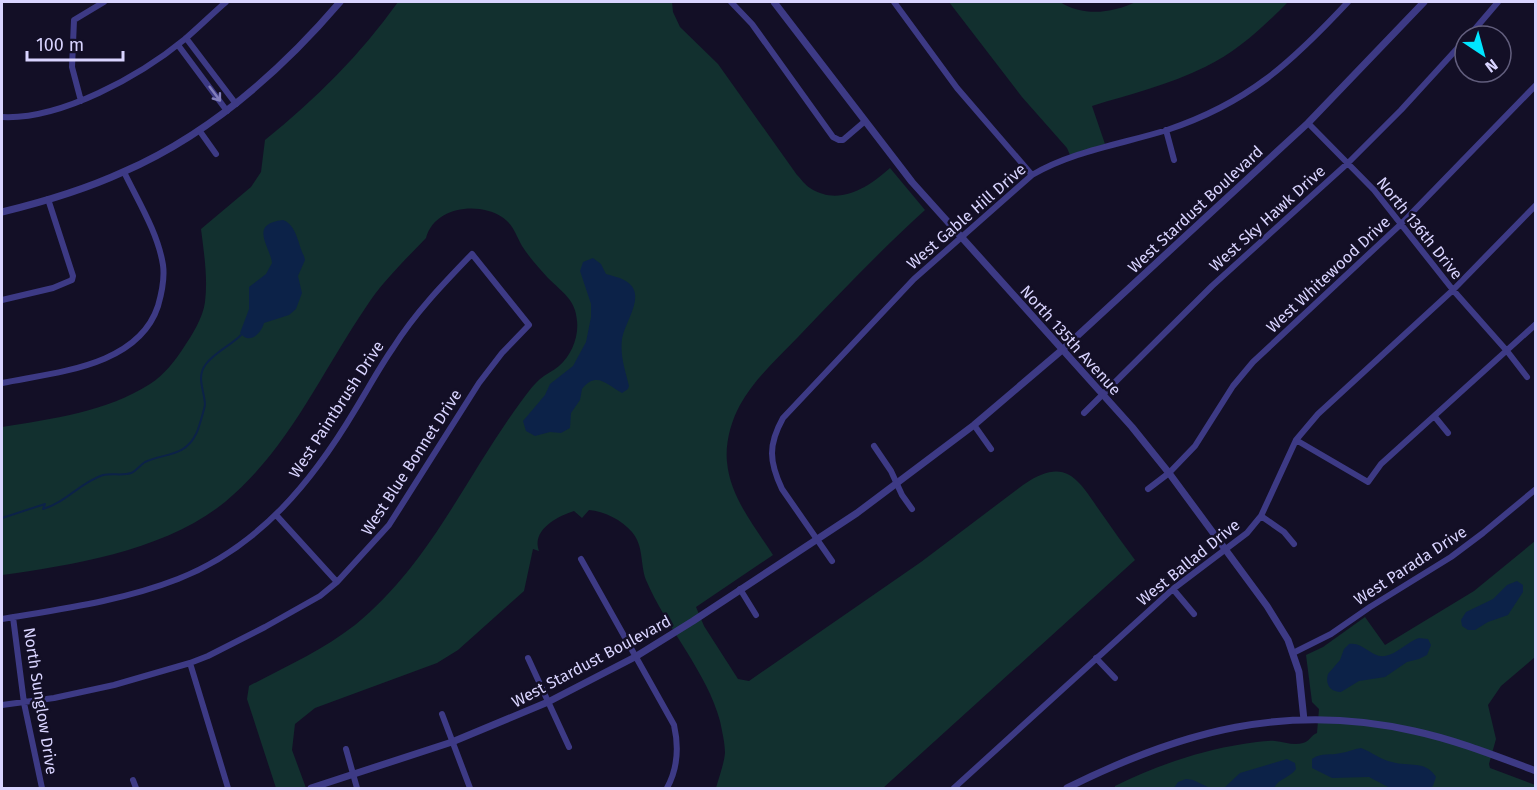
<svg xmlns="http://www.w3.org/2000/svg" width="1537" height="790" font-family="'Fira Sans',sans-serif">
<style>
.green{fill:#12302f}
.water{fill:#0c2248}
.lines{fill:none;stroke-linecap:round;stroke-linejoin:round}
.stream{stroke:#0c2248;stroke-width:2}
.minor{stroke:#3d3a85;stroke-width:6}
.tertiary{stroke:#3d3a85;stroke-width:7}
.oneway{stroke:#837fbc}
.labels{text-anchor:middle;stroke-width:5;stroke-linejoin:round;paint-order:stroke}
.street-label{font-size:16px;fill:#d9d4ff;stroke:#130f26}
</style>
<rect width="100%" height="100%" fill="#130f26"/>
<path class="green" d="M 398,2 L 672,2 L 673,12 L 680,27 L 718,64 L 797,175 C 801,179 805,185 810,188 C 839,207 869,187 890,168 L 925,210 C 881,250 840,293 799,336 C 779,357 754,379 740,405 C 731,421 725,444 727,462 C 730,497 755,527 773,555 L 696,607 L 704,626 L 738,679 L 749,681 L 921,562 L 1023,485 C 1067,455 1078,480 1102,514 C 1113,530 1124,545 1135,560 L 883,788 L 716,788 C 719,777 724,764 725,753 C 725,743 722,731 720,721 C 708,674 666,627 646,580 C 640,564 644,546 632,532 C 622,520 604,511 589,510 L 582,518 L 574,511 C 558,516 531,530 539,551 L 533,549 L 524,591 L 458,650 L 437,663 L 315,708 L 295,724 L 292,750 L 306,788 L 276,788 L 247,699 L 249,686 C 285,667 323,650 355,625 C 429,565 465,478 520,403 C 526,395 533,385 540,379 C 546,374 553,371 559,366 C 571,356 579,337 577,321 C 576,300 562,292 548,278 C 539,268 529,257 522,246 C 516,235 513,224 502,217 C 478,201 434,207 426,238 C 405,260 382,282 366,307 C 321,373 288,450 225,502 C 166,550 74,565 2,575 L 2,427 C 52,419 106,412 150,384 C 164,375 175,361 184,347 C 192,335 203,318 205,302 C 208,278 204,253 201,229 L 251,187 L 261,172 L 265,140 C 316,99 360,55 398,2 Z
M 949,2 L 1060,2 C 1084,17 1112,13 1136,2 L 1288,2 C 1263,27 1238,51 1205,67 C 1169,85 1130,94 1092,106 L 1105,144 L 1070,155 L 1067,148 L 1022,97 Z
M 1535,541 L 1535,657 L 1501,686 L 1488,705 L 1496,739 L 1489,764 L 1490,768 L 1535,785 L 1535,788 L 1115,788 L 1115,786 C 1156,766 1198,751 1243,744 C 1253,743 1265,740 1275,741 C 1284,742 1294,746 1303,743 C 1309,742 1311,735 1317,733 L 1319,709 L 1312,702 L 1306,655 L 1323,647 L 1365,617 L 1385,645 L 1474,591 Z"/>
<path class="water" d="M 283,220 C 297,225 298,245 304,256 L 305,260 L 298,276 L 302,293 L 296,309 L 289,315 L 264,323 C 261,334 249,345 240,333 L 249,309 L 249,287 L 266,274 L 272,263 C 270,246 248,224 283,220 Z
M 593,258 L 601,264 L 606,274 C 612,276 619,277 624,280 C 649,293 625,320 622,339 C 620,357 625,369 629,386 L 628,389 L 622,393 C 608,386 597,370 582,389 L 580,400 L 571,413 L 570,428 L 561,433 L 550,432 L 535,436 L 526,431 L 523,421 L 545,395 L 550,384 L 573,366 L 586,342 L 591,317 L 591,304 L 580,271 L 583,262 Z
M 1517,581 L 1523,585 L 1523,592 L 1508,615 L 1488,622 L 1475,630 L 1468,630 L 1462,626 L 1461,620 L 1466,612 L 1493,599 L 1507,585 Z
M 1419,638 L 1428,639 L 1431,645 L 1427,655 L 1419,659 L 1407,662 L 1385,677 L 1359,681 L 1341,692 C 1330,692 1325,684 1328,674 L 1340,660 L 1344,649 L 1349,644 C 1363,641 1371,658 1385,656 C 1397,654 1407,642 1419,638 Z
M 1361,748 C 1372,752 1381,760 1392,762 C 1409,767 1426,760 1436,777 L 1433,786 L 1430,788 L 1408,787 L 1390,788 L 1369,777 L 1332,778 L 1312,768 L 1312,759 C 1322,752 1330,756 1341,753 C 1348,752 1354,749 1361,748 Z
M 1287,759 L 1295,763 L 1296,769 C 1290,778 1279,778 1274,788 L 1224,788 L 1240,773 Z
M 1186,779 L 1193,780 L 1210,788 L 1174,788 L 1178,782 Z"/>
<g class="lines">
<path class="stream" d="M 2,518 L 45,504 L 43,509 C 65,503 81,482 103,475 C 112,473 123,476 131,473 C 136,471 140,465 145,462 C 164,453 185,457 196,434 C 198,431 205,407 205,404 C 204,389 196,377 206,364 C 215,352 230,346 241,335"/>
<path class="minor" d="M 731,2 L 752,24 L 833,137 L 839,140 L 843,140 L 864,122
M 894,2 L 957,88 L 1032,175
M 1469,36 L 1498,2
M 186,38 L 236,104
M 178,45 L 227,111
M 81,101 L 72,67 L 74,20 L 104,2
M 2,117 C 61,120 140,76 185,39 C 199,27 212,14 226,2
M 1308,123 L 1374,190 L 1453,290 L 1507,351 L 1527,377
M 199,130 L 216,154
M 1166,130 L 1174,160
M 2,300 L 53,288 L 72,280 L 73,276 L 48,199
M 2,383 C 55,372 138,367 158,306 C 162,292 165,279 163,265 C 158,233 138,201 124,172
M 1084,413 L 1212,286 L 1348,163 L 1401,110 L 1465,40
M 1435,417 L 1448,433
M 974,425 L 991,449
M 1296,440 L 1368,482 L 1381,464 L 1536,324
M 874,446 L 891,471 L 902,495 L 912,509
M 1148,489 L 1169,473 L 1195,446 L 1233,386 L 1253,362 L 1401,224 L 1536,85
M 277,516 L 337,582
M 1261,516 L 1284,532 L 1294,544
M 581,559 L 674,725 C 679,747 678,768 667,788
M 832,561 L 782,489 C 769,461 768,445 783,418 L 914,279 L 1032,175 C 1073,151 1122,144 1167,130 C 1248,103 1291,63 1348,2
M 740,589 L 756,615
M 1173,589 L 1194,614
M 13,617 L 24,703 L 42,788
M 2,619 C 61,609 122,601 178,579 C 259,547 312,482 355,410 C 368,389 379,368 393,348 C 415,313 443,284 472,254 L 529,325 L 502,353 L 479,383 L 389,525 L 337,582 L 320,596 L 265,627 L 208,656 L 190,663 L 114,685 L 54,698 L 2,705
M 1293,653 L 1331,634 L 1370,607 L 1451,557 L 1483,533 L 1536,489
M 528,658 L 569,747
M 1096,658 L 1115,678
M 190,663 L 228,788
M 442,714 L 470,788
M 346,749 L 357,788
M 133,780 L 136,788
M 954,788 L 1173,589 L 1247,533 L 1261,516 L 1296,440 L 1318,414 L 1453,290 L 1536,205"/>
<path class="tertiary" d="M 774,2 L 912,182 L 1132,427 L 1169,473 L 1267,606 L 1288,640 L 1299,672 L 1304,720
M 2,212 C 43,202 84,190 123,172 C 208,135 280,72 340,2
M 311,788 L 452,742 L 548,702 L 635,657 L 693,621 L 857,513 L 974,425 L 1062,350 L 1308,123 L 1424,2
M 1067,788 C 1181,731 1287,702 1414,731 C 1456,740 1496,756 1536,771"/>
</g>
<defs><path id="oneway-shaft" d="M-6 0H5M1.5-3L5.5 0L1.5 3" fill="none" stroke-width="1.6" stroke-linecap="round" stroke-linejoin="round" transform="scale(1.5)"/></defs>
<use class="oneway" href="#oneway-shaft" transform="translate(215 94) rotate(53)"/>
<g class="labels">
<g class="street-label">
<text transform="translate(1195 209) rotate(-43)" y="6">West Stardust Boulevard</text>
<text transform="translate(966 216) rotate(-41)" y="6">West Gable Hill Drive</text>
<text transform="translate(1267 218) rotate(-42)" y="6">West Sky Hawk Drive</text>
<text transform="translate(1420 228) rotate(51)" y="6">North 136th Drive</text>
<text transform="translate(1328 274) rotate(-43)" y="6">West Whitewood Drive</text>
<text transform="translate(1071 340) rotate(48)" y="6">North 135th Avenue</text>
<text transform="translate(336 409) rotate(-57)" y="6">West Paintbrush Drive</text>
<text transform="translate(411 462) rotate(-57)" y="6">West Blue Bonnet Drive</text>
<text transform="translate(1188 562) rotate(-39)" y="6">West Ballad Drive</text>
<text transform="translate(1410 565) rotate(-33)" y="6">West Parada Drive</text>
<text transform="translate(591 661) rotate(-28)" y="6">West Stardust Boulevard</text>
<text transform="translate(41 701) rotate(81)" y="6">North Sunglow Drive</text>
</g>
</g>
<rect width="1537" height="790" fill="none" stroke="#d9d4ff" stroke-width="6"/>
<g transform="translate(1483 54) rotate(144)"><circle r="28" fill="#130f26" stroke="#625e7d" stroke-width="1.5"/>
<path d="M0-4.5L10 22L0 15L-10 22Z" fill="#00e5ff"/>
<text y="-9" font-size="16" font-weight="bold" text-anchor="middle" fill="#d9d4ff">N</text>
</g>
<path d="M27 51v9h96v-9" fill="none" stroke="#d9d4ff" stroke-width="3"/>
<text x="36" y="51" font-size="18" fill="#d9d4ff" stroke="#130f26" stroke-width="4.5" paint-order="stroke">100 m</text>
</svg>
